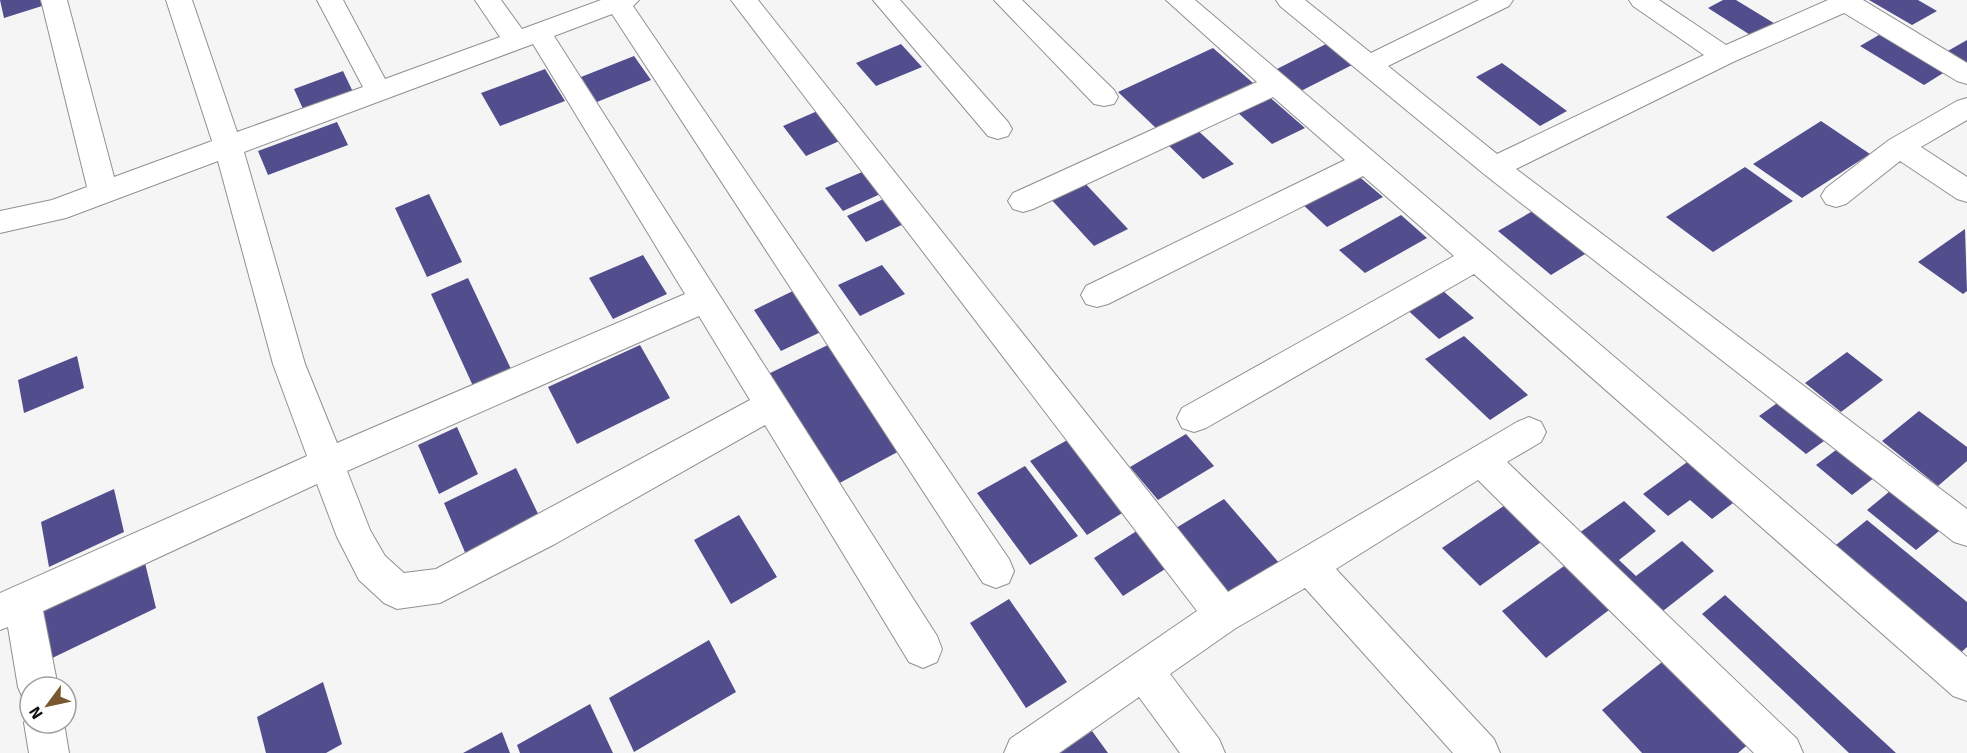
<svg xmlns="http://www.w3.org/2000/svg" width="1967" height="753" font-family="Signika,sans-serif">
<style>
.building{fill:#524e8d}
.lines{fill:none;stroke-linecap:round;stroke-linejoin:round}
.minor-casing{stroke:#909092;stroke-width:2}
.minor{fill:#fff;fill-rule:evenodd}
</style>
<rect width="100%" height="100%" fill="#f5f5f6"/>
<path class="building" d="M 0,0 L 40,0 L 42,6 L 4,18 Z
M 1723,0 L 1736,0 L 1777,25 L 1755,38 L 1708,8 Z
M 1869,0 L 1918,0 L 1937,11 L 1912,25 Z
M 1884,32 L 1948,70 L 1924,85 L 1860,46 Z
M 1967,40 L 1967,65 L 1946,52 Z
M 901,44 L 922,67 L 876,86 L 856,63 Z
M 1326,44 L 1354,64 L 1297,93 L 1273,71 Z
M 1213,48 L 1253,83 L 1157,129 L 1118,92 Z
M 634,56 L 651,80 L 597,102 L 581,77 Z
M 1502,63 L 1567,111 L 1540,126 L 1476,77 Z
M 545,69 L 565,101 L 500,126 L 481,93 Z
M 343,71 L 353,92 L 303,109 L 294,89 Z
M 1267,95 L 1305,128 L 1272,144 L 1235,110 Z
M 822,109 L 846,138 L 806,156 L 783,126 Z
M 1821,121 L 1870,154 L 1802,198 L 1753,164 Z
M 337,122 L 348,145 L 268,175 L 258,151 Z
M 1192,125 L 1234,164 L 1203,179 L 1163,140 Z
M 1745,167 L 1793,201 L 1713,252 L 1666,217 Z
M 869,169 L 887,191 L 843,211 L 825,188 Z
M 1355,173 L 1383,197 L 1327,227 L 1300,202 Z
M 1082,180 L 1128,229 L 1094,246 L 1048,196 Z
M 429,194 L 462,262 L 427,277 L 395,208 Z
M 892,195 L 912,220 L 866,242 L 847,216 Z
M 1538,208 L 1590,251 L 1551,275 L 1498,231 Z
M 1401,215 L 1427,238 L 1365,273 L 1339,250 Z
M 1965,229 L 1967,291 L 1963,294 L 1918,262 Z
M 643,255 L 667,294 L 613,319 L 589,278 Z
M 882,265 L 905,294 L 860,316 L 838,285 Z
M 468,278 L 511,369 L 473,386 L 431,294 Z
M 1434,283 L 1474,318 L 1439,339 L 1400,303 Z
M 797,289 L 825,330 L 781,351 L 754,310 Z
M 1464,336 L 1528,395 L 1490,420 L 1425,359 Z
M 832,343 L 905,448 L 834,486 L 764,376 Z
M 640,345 L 670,398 L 577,444 L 548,387 Z
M 1847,352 L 1883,380 L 1841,412 L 1805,383 Z
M 77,356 L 84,388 L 24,413 L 18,380 Z
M 1784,398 L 1831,436 L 1806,454 L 1759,416 Z
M 1919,411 L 1967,447 L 1967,461 L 1938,486 L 1882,441 Z
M 457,427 L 478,474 L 439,494 L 418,445 Z
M 1078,434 L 1135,505 L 1087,535 L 1030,461 Z
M 1186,434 L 1214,466 L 1158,500 L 1130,467 Z
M 1848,441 L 1884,470 L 1852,495 L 1816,465 Z
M 1690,460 L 1737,500 L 1712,519 L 1690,500 L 1668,516 L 1643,494 Z
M 1025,466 L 1078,536 L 1030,565 L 977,493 Z
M 516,468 L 541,520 L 467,557 L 444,503 Z
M 1901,482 L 1950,522 L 1916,550 L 1867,510 Z
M 114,489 L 124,532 L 49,567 L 41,522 Z
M 1224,499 L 1280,564 L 1231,596 L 1176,528 Z
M 1511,501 L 1548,537 L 1480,586 L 1442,548 Z
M 1624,501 L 1656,531 L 1619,560 L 1636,576 L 1682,541 L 1714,571 L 1654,618 L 1572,538 Z
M 739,515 L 777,577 L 731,604 L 694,540 Z
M 1867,520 L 1967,602 L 1967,647 L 1956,657 L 1831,549 Z
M 1143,527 L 1173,564 L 1123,596 L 1094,558 Z
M 145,563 L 156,608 L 44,662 L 36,615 Z
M 1564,566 L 1609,610 L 1546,658 L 1502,611 Z
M 1725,595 L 1896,753 L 1849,753 L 1702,614 Z
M 1009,599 L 1067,682 L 1026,708 L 970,623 Z
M 709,640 L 736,692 L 634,752 L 609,698 Z
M 1667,658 L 1752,741 L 1738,753 L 1642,753 L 1602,710 Z
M 323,682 L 342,744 L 326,753 L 266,753 L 257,717 Z
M 590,704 L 613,753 L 520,753 L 517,745 Z
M 1092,731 L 1108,753 L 1060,753 Z
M 502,732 L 510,753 L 463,753 Z"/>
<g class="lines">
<g class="minor-casing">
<path id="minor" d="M 41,0 L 67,0 L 114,177 L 212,141 L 166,0 L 192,0 L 237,132 L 363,87 L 317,0 L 343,0 L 385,79 L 500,37 L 475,0 L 501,0 L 522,29 L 601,0 L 639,0 L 633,6 L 1009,559 L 1014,571 L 1009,583 L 996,588 L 983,583 L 612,14 L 554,36 L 937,636 L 942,649 L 937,662 L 923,668 L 909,662 L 765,425 L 555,544 L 440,603 L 397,609 L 384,603 L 359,580 L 337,537 L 317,484 L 43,611 L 58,687 L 30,687 L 30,703 L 24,701 L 18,687 L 8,627 L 0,630 L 0,593 L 307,456 L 273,364 L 218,161 L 66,218 L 0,233 L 0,211 L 52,200 L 87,187 ZM 533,44 L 685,294 L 337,443 L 305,364 L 244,152 ZM 699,316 L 750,400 L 436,569 L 404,573 L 385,556 L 370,530 L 347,471 Z
M 731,0 L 758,0 L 1228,592 L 1517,422 L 1529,417 L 1541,422 L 1546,432 L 1541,442 L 1507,462 L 1797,739 L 1803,753 L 1754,753 L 1478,480 L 1336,569 L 1494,739 L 1500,753 L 1453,753 L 1305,588 L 1236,628 L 1170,674 L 1219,739 L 1225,753 L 1180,753 L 1139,697 L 1059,753 L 1004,753 L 1010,739 L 1197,611 Z
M 873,0 L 900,0 L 1008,122 L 1012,129 L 1008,136 L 998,139 L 988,136 Z
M 994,0 L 1022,0 L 1114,90 L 1118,97 L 1114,104 L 1104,106 L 1094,104 Z
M 1166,0 L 1195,0 L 1967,657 L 1967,701 L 1953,696 L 1474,274 L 1206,428 L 1194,432 L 1182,428 L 1177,418 L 1182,408 L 1454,256 L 1363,176 L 1108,304 L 1097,307 L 1086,304 L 1081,295 L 1086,286 L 1345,160 L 1273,97 L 1033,209 L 1023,212 L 1013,209 L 1008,201 L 1013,193 L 1257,82 Z
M 1276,0 L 1305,0 L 1371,53 L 1479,0 L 1513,0 L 1509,6 L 1388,66 L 1497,154 L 1704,55 L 1633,6 L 1629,0 L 1659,0 L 1726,45 L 1828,0 L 1863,0 L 1967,63 L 1967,84 L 1957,81 L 1844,13 L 1733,62 L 1516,169 L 1967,509 L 1967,546 L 1954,542 L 1484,174 L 1280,6 Z
M 1967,98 L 1967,120 L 1921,147 L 1967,177 L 1967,202 L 1957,199 L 1900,161 L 1846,204 L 1836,207 L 1826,204 L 1821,196 L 1826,188 L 1889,140 L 1957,101 Z
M 30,709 L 30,723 L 64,723 L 69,753 L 29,753 L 24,723 Z"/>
</g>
<use href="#minor" class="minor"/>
</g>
<g transform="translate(48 705) rotate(237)"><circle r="28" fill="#ffffff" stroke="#9f9f9f" stroke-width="1.5"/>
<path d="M0-4.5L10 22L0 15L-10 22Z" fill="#78582e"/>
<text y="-9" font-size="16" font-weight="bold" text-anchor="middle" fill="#0e0e0f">N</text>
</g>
</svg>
